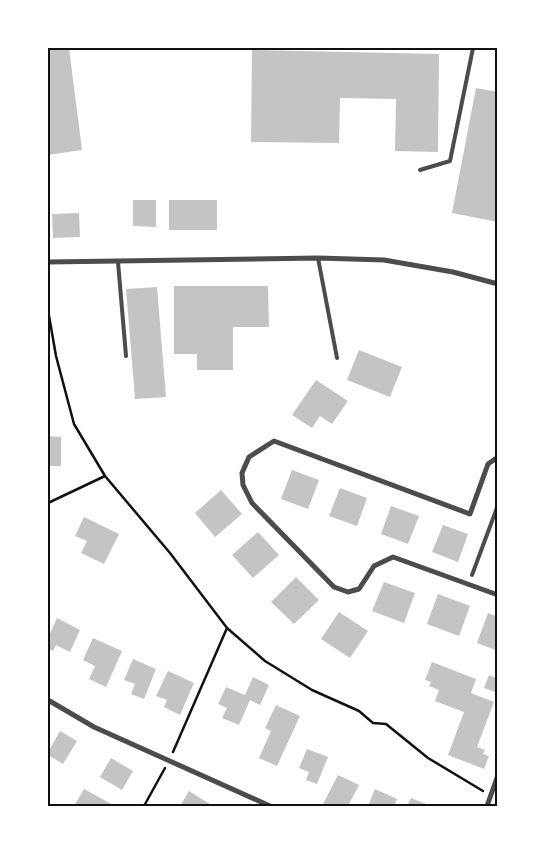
<svg xmlns="http://www.w3.org/2000/svg" width="545" height="854" font-family="Figtree,sans-serif">
<style>
.building{fill:#c4c4c4}
.lines{fill:none;stroke-linecap:round;stroke-linejoin:round}
.path{stroke:#111;stroke-width:2.5}
.service{stroke:#4c4c4c;stroke-width:4}
.minor{stroke:#4c4c4c;stroke-width:5}
.neatline{fill:none;stroke:#111;stroke-width:2}
</style>
<rect width="100%" height="100%" fill="#fff"/>
<path class="building" d="M 48,48 L 69,48 L 82,150 L 48,155 Z
M 252,50 L 439,54 L 438,152 L 395,151 L 396,99 L 340,98 L 339,143 L 251,142 Z
M 476,88 L 498,92 L 498,222 L 452,213 Z
M 133,200 L 156,200 L 156,227 L 133,226 Z
M 169,200 L 217,200 L 217,230 L 169,230 Z
M 79,213 L 80,237 L 53,238 L 52,214 Z
M 174,286 L 268,286 L 269,327 L 233,327 L 233,370 L 197,370 L 197,354 L 174,354 Z
M 157,287 L 166,397 L 135,399 L 126,289 Z
M 359,350 L 402,367 L 390,397 L 347,380 Z
M 316,380 L 348,401 L 332,424 L 320,416 L 312,428 L 292,415 Z
M 48,436 L 61,437 L 61,466 L 48,466 Z
M 292,470 L 319,480 L 308,509 L 281,499 Z
M 340,488 L 367,498 L 357,526 L 329,516 Z
M 221,490 L 242,514 L 215,537 L 195,513 Z
M 391,506 L 419,516 L 408,544 L 381,534 Z
M 84,517 L 119,534 L 104,564 L 81,553 L 87,541 L 75,536 Z
M 443,525 L 468,534 L 458,562 L 432,552 Z
M 258,532 L 279,555 L 253,578 L 232,555 Z
M 296,577 L 319,600 L 294,624 L 271,602 Z
M 384,582 L 415,593 L 404,623 L 372,611 Z
M 438,594 L 470,606 L 459,636 L 427,624 Z
M 339,612 L 368,631 L 350,658 L 321,639 Z
M 488,613 L 498,617 L 498,651 L 477,643 Z
M 57,618 L 80,630 L 70,652 L 56,645 L 53,651 L 48,648 L 48,638 Z
M 93,638 L 122,651 L 106,687 L 89,679 L 95,666 L 83,660 Z
M 133,659 L 156,669 L 144,699 L 131,694 L 135,684 L 124,680 Z
M 432,662 L 476,679 L 471,693 L 494,702 L 477,747 L 485,750 L 483,754 L 489,756 L 484,769 L 448,755 L 464,712 L 435,701 L 439,690 L 429,686 L 431,682 L 425,680 Z
M 168,671 L 194,683 L 180,715 L 164,707 L 167,700 L 156,696 Z
M 489,675 L 498,679 L 498,693 L 484,688 Z
M 253,677 L 269,685 L 260,705 L 250,700 L 239,725 L 222,718 L 227,708 L 218,704 L 226,687 L 245,695 Z
M 276,705 L 300,716 L 277,766 L 259,758 L 271,731 L 265,728 Z
M 60,731 L 77,741 L 63,764 L 48,755 L 48,752 Z
M 307,749 L 328,757 L 317,784 L 306,780 L 309,772 L 299,768 Z
M 111,758 L 133,771 L 122,790 L 100,777 Z
M 338,775 L 359,785 L 348,806 L 328,806 L 323,804 Z
M 84,789 L 115,806 L 74,806 Z
M 375,789 L 397,799 L 394,806 L 368,806 Z
M 189,791 L 213,806 L 180,806 Z
M 411,798 L 431,806 L 407,806 Z"/>
<g class="lines">
<path class="path" d="M 48,310 L 56,356 L 74,424 L 105,476 L 170,553 L 227,628 L 265,661 L 312,690 L 359,711 L 373,723 L 386,724 L 428,758 L 483,791
M 48,503 L 105,476
M 173,752 L 227,628
M 144,806 L 165,768"/>
<path class="service" d="M 420,170 L 450,161 L 473,48
M 318,258 L 337,358
M 118,262 L 126,356
M 472,575 L 498,505"/>
<path class="minor" d="M 48,262 L 318,258 L 384,260 L 453,272 L 498,284
M 498,457 L 488,464 L 470,514 L 274,441 L 249,457 L 242,473 L 243,485 L 252,503 L 334,587 L 348,592 L 359,589 L 374,566 L 393,557 L 498,595
M 48,700 L 94,727 L 270,806
M 487,806 L 498,775"/>
</g>
<rect width="545" height="854" fill="none" stroke="#ffffff" stroke-width="98"/>
<rect x="49" y="49" width="447" height="756" class="neatline"/>
</svg>
